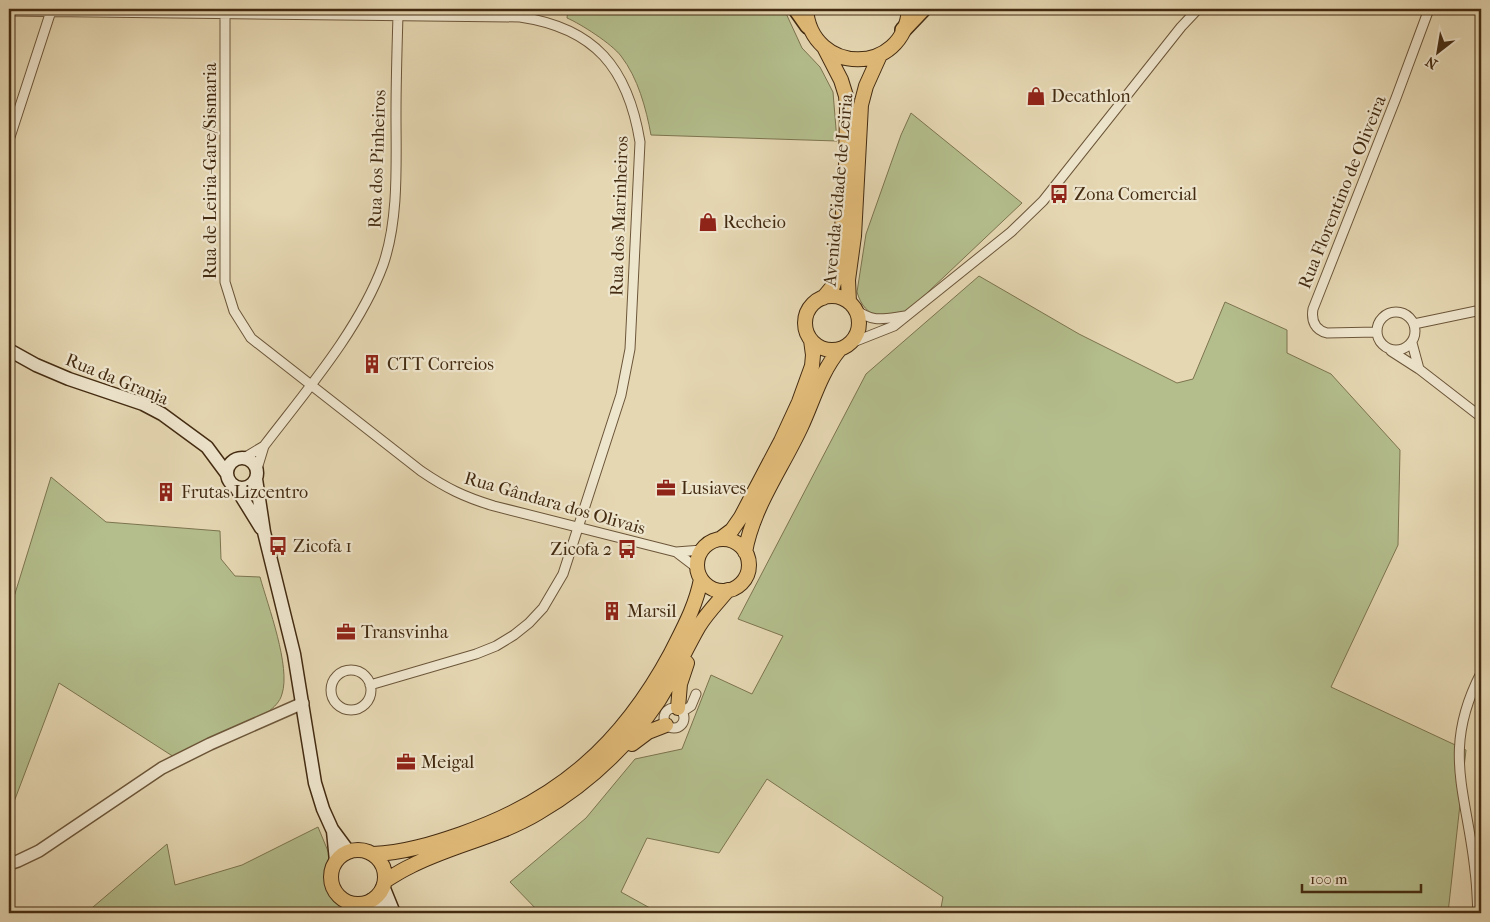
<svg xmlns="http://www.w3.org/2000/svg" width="1490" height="922" font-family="'IM FELL French Canon',serif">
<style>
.green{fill:#b4be8d;stroke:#7c744f}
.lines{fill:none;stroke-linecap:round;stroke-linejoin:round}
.minor-casing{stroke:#6c5639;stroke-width:11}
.tertiary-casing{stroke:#6c5639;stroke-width:14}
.secondary-casing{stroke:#432b11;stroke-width:15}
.primary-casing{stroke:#432b11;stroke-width:16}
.trunk-casing{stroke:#432b11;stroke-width:18}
.minor{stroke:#eee5cd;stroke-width:9}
.tertiary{stroke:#eee5cd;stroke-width:11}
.secondary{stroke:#eee5cd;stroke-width:12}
.primary{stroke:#e2bc79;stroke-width:14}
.trunk{stroke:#e2bc79;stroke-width:15}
.labels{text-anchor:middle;stroke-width:4.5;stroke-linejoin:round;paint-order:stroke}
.poi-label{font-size:18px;fill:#432b11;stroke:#eee5cd;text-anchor:start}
.street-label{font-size:18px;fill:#432b11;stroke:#eee5cd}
</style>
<rect width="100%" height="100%" fill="#e5d7b2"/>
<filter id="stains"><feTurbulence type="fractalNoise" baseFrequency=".004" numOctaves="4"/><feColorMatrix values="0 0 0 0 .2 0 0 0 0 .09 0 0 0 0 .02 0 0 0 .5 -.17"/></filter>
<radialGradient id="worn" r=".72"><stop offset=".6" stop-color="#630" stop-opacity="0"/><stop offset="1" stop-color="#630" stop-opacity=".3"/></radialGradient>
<path class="green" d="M 568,9 L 784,9 L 802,48 L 820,67 L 833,92 L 837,141 L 651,135 C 646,108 638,78 621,56 C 612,44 581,24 567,18 Z
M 911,113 L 1022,203 L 909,310 C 886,320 865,320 857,292 L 866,234 L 901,135 Z
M 979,276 L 1079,334 L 1177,383 L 1193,379 L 1225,302 L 1287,330 L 1287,353 L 1331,374 L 1400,450 L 1398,545 L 1331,687 L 1466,750 L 1448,913 L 940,913 L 943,897 L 767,779 L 719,853 L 647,838 L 621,892 L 659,913 L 540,913 L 510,882 L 586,818 L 635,759 L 682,749 L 711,675 L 752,694 L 783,636 L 738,619 L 866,374 Z
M 51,477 L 106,522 L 220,531 L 221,559 L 235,576 L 260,577 C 268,606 291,667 282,694 C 280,702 274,707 268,712 L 174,757 L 59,683 L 9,815 L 9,613 Z
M 318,827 L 330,856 C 319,877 326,904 353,907 C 359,908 366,906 372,904 L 381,913 L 86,913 L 167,844 L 175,885 L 242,865 Z"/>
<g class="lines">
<g class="minor-casing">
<path id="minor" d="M 9,11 L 520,17 C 595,28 628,68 640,142 L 630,349 L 621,395 L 563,574 L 543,608 L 529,623 L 514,635 L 496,646 L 476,654 L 370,685
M 225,13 L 225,282 L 234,311 L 251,338 L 421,471 C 446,488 464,497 494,506 L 676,552 L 702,550
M 9,140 L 51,11
M 855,309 C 873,323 883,319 905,316
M1377 331a19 19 0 1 1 38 0a19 19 0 1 1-38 0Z
M 1414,324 L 1481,310
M 1377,332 L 1327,333 C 1315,330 1311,321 1313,309 L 1396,98 L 1429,9
M 851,343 L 894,326 L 1011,232 L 1043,201 L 1181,27 L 1198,9
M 1412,343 L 1419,369
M 1391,351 L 1419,369 L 1481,417
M 244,458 L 264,446 C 306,391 359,330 383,265 C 399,219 396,163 396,114 C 396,81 397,48 398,15
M 257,469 L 264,446
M 676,552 L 697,568
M331 690a20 20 0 1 1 40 0a20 20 0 1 1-40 0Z
M664 718a10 10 0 1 1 20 0a10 10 0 1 1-20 0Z
M 682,712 L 691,706 L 696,694
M 1478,913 C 1477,899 1477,885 1475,871 C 1467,793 1441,750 1481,673"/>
</g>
<g class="tertiary-casing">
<path id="tertiary" d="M 9,864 L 18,861 L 39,851 L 162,768 L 210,744 L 303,703"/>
</g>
<g class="secondary-casing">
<path id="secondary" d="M 9,350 L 36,365 L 69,379 L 143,404 L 162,414 L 207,447 L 227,474
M227 473a15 15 0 1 1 30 0a15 15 0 1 1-30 0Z
M 256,479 L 264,532 L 294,654 L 315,783 L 323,809 L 332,829 L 349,852
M 235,486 L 261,528
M 333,831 L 336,861
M 383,886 L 394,913
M 371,900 L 393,911"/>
</g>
<g class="primary-casing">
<path id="primary" d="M 806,9 C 811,75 904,77 909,9
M805 323a27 27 0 1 1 54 0a27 27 0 1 1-54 0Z
M 823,298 L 833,286 L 836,277 L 841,244 L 846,167 L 847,109 L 846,96 L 841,80 L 824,47
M 849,302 L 848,280 L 854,236 L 861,105 L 866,86 L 880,55
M 720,539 L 732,530 L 741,517 L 781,441 L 799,402 L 812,366 L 813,355 L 811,340
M697 565a26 26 0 1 1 52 0a26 26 0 1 1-52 0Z
M 745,552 C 753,507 782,468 801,427 C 814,399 820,373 840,349
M 678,708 L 680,684 L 687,663
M 632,744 L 648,732 L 666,725
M331 877a27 27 0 1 1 54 0a27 27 0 1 1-54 0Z
M 373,854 C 403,853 432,844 461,834 C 559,800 622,744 671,653 C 683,629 696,606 701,579
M 385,881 C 393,876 402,870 411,866 C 452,845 498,837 538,813 C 586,785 628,746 659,700 C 674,676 685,650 699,626 C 707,613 718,602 728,590"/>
</g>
<g class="trunk-casing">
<path id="trunk" d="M 796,9 L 808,26
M 903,30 L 923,9"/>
</g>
<use href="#minor" class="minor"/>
<use href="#tertiary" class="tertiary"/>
<use href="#secondary" class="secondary"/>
<use href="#primary" class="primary"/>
<use href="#trunk" class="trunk"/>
</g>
<defs>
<g id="shop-bare" transform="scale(1.5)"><path d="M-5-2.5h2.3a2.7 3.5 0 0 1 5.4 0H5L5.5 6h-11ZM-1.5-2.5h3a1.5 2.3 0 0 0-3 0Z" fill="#8f2418" stroke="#eee5cd" stroke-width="2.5" paint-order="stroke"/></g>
<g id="bus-bare" transform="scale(1.5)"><path d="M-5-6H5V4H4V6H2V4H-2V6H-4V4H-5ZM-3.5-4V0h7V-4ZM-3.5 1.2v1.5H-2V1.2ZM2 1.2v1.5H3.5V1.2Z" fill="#8f2418" stroke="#eee5cd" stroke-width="2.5" paint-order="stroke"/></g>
<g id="building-bare" transform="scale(1.5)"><path d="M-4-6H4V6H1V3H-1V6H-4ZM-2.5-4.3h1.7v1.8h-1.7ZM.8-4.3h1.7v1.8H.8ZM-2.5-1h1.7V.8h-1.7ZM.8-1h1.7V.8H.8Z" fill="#8f2418" stroke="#eee5cd" stroke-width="2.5" paint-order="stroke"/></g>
<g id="office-bare" transform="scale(1.5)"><path d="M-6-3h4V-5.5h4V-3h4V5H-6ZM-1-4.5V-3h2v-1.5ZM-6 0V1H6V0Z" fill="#8f2418" stroke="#eee5cd" stroke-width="2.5" paint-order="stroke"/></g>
</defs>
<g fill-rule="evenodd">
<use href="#shop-bare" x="1036" y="96"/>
<use href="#bus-bare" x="1059" y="194"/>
<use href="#shop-bare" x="708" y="222"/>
<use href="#building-bare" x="372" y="364"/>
<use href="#office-bare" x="666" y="488"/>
<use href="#building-bare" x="166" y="492"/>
<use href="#bus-bare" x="278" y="546"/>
<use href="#bus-bare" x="627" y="549"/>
<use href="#building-bare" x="612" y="611"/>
<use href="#office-bare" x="346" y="632"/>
<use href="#office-bare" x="406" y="762"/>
</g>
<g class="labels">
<g class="poi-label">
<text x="1051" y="102">Decathlon</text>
<text x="1074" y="200">Zona Comercial</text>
<text x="723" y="228">Recheio</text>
<text x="387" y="370">CTT Correios</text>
<text x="681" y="494">Lusiaves</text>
<text x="181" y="498">Frutas Lizcentro</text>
<text x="293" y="552">Zicofa 1</text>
<text x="612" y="555" text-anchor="end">Zicofa 2</text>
<text x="627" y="617">Marsil</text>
<text x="361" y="638">Transvinha</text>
<text x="421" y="768">Meigal</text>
</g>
<g class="street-label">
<text transform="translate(377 159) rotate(-88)" y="6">Rua dos Pinheiros</text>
<text transform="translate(210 171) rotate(-90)" y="6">Rua de Leiria-Gare/Sismaria</text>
<text transform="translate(838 190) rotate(-85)" y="6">Avenida Cidade de Leiria</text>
<text transform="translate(1342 192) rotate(-68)" y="6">Rua Florentino de Oliveira</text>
<text transform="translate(619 216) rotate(-88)" y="6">Rua dos Marinheiros</text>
<text transform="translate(117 379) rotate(22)" y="6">Rua da Granja</text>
<text transform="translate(555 503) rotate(16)" y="6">Rua Gândara dos Olivais</text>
</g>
</g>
<rect width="1490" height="922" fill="none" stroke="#e5d7b2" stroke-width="30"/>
<rect x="10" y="10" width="1470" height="902" fill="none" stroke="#432b11" stroke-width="2.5"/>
<rect x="15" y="15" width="1460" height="892" fill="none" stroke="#432b11"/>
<g transform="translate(1438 52) rotate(211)" stroke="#eee5cd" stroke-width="4" paint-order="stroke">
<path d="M0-4L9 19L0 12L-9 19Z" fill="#432b11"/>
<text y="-8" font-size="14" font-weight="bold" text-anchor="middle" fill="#432b11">N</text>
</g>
<path d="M1302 884v8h119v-8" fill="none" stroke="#432b11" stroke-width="2.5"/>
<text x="1310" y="884" font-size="15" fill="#432b11" stroke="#eee5cd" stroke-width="4" paint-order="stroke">100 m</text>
<rect width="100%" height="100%" filter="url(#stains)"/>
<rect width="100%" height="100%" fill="url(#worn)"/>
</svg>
